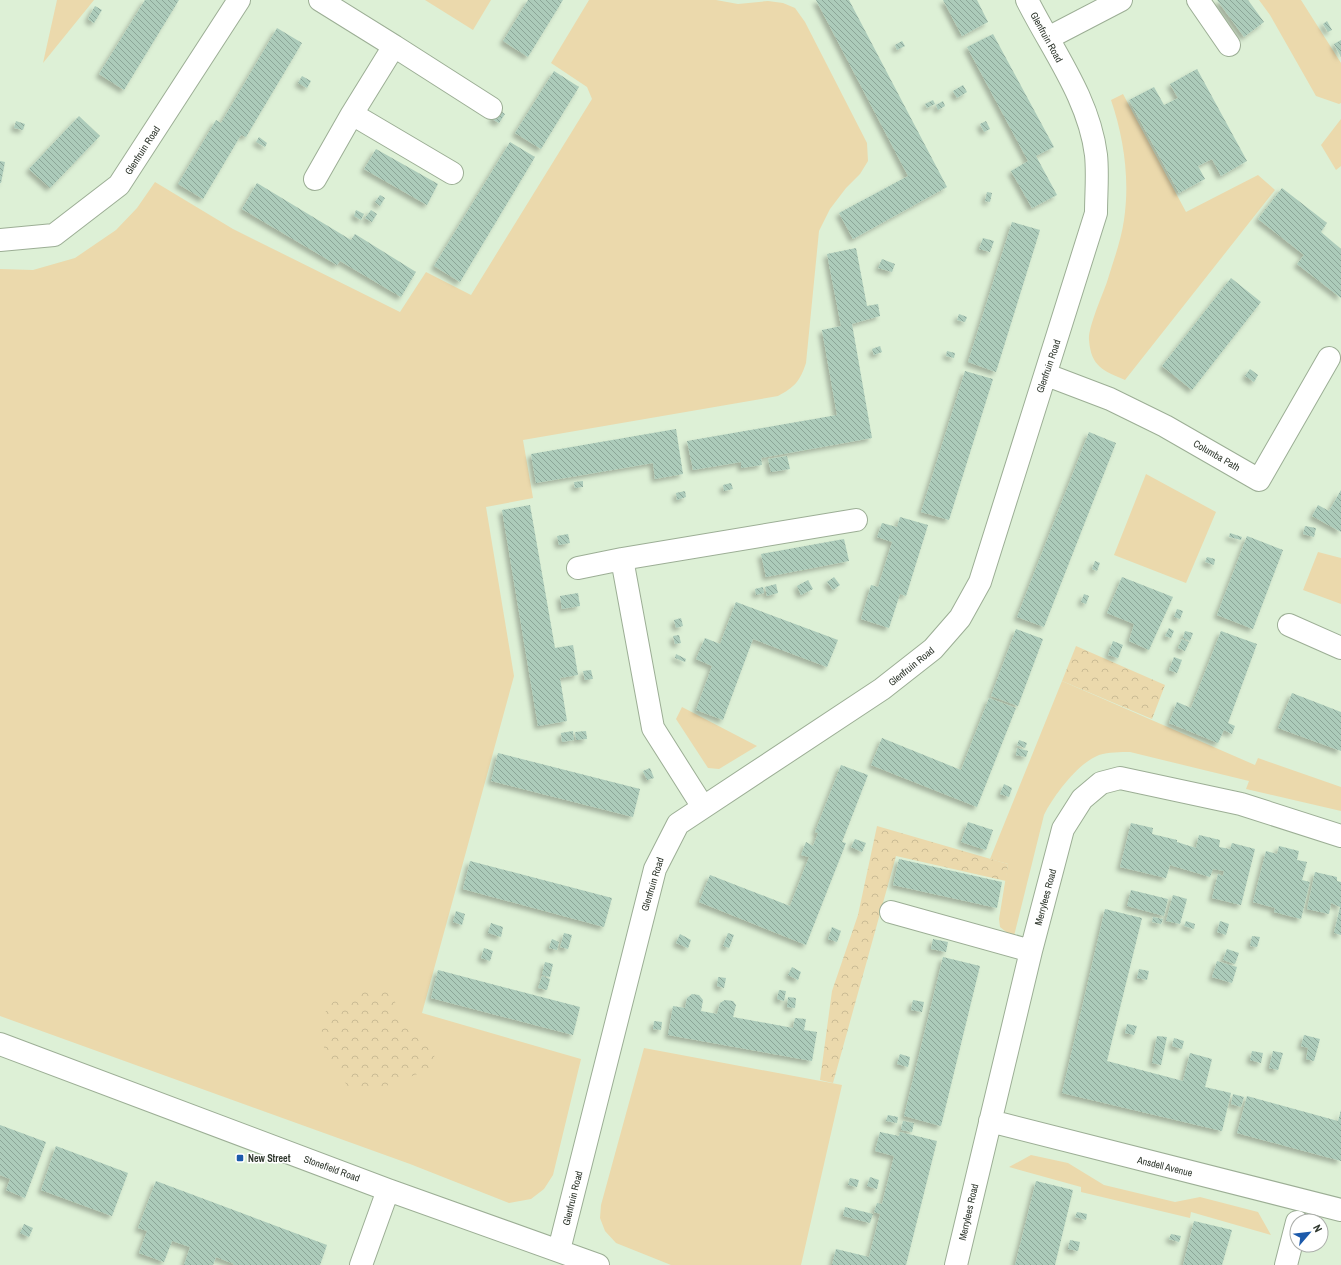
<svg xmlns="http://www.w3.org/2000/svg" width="1341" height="1265" font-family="'Archivo Narrow',sans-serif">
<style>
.green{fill:#ebd9ac}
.forest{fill:url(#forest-crowns)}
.building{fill:url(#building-back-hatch);filter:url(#shadow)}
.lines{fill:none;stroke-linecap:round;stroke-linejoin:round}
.minor-casing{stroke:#9cae95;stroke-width:24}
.minor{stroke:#fff;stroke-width:22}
.poi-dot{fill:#1c5aab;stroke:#fff;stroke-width:1.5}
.labels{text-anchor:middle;stroke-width:3;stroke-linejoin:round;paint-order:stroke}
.street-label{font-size:10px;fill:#2f372d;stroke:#fff}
.poi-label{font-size:10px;font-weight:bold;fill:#2f372d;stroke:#fff;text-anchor:start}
</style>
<defs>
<pattern id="forest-crowns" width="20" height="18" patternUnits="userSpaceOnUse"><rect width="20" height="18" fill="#ebd9ac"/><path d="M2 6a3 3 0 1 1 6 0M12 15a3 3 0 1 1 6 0" fill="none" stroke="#cabb94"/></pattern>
<pattern id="building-back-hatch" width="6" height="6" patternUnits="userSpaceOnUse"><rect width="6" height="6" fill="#accbba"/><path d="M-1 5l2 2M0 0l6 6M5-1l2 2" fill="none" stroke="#8ca698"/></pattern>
<filter id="shadow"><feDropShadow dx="-3.5" dy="3.5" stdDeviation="2" flood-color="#0004"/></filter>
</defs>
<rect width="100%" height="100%" fill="#ddf0d6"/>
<path class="green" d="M 57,0 L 94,0 L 43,63 Z
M 425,0 L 491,0 L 473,30 Z
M 589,0 L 716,0 L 738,4 L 768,1 L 783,3 L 795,8 L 805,22 L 867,143 L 868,161 L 860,174 L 846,188 L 830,209 L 819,231 L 806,363 C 800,381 795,387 778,396 L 523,440 L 533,498 L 486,507 L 514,676 L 422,1013 L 581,1059 L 553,1175 L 544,1189 L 531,1199 L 509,1203 L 410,1164 L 0,1016 L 0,269 L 33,270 L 75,258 L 116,230 L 137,208 L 155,182 L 233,229 L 400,312 L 426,272 L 471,295 L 592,99 L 587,87 L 551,63 Z
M 1259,0 L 1301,0 L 1341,63 L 1341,103 L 1339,104 L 1316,96 L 1270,15 Z
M 1123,94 L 1186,212 L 1258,175 L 1275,190 L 1125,380 C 1104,371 1091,367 1089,340 C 1088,328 1102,296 1107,282 C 1113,262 1121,241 1124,220 C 1130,180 1124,138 1111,100 Z
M 1341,119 L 1341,166 L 1336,170 L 1321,145 Z
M 1146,474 L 1216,512 L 1186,583 L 1114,555 Z
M 1318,552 L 1341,558 L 1341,604 L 1303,590 Z
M 1062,681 L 1255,765 L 1258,758 L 1341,787 L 1341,811 L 1246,789 L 1249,781 L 1130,752 C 1120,752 1109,752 1099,755 C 1078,763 1054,795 1044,815 L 1014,936 L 1010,935 L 1000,927 L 999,919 L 1008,864 L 990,859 Z
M 682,707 L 757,746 L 719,769 L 708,768 L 676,719 Z
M 644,1048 L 842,1085 L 801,1265 L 671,1265 L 616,1243 L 605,1231 L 600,1218 L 601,1205 Z
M 1031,1155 L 1068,1163 L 1104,1185 L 1175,1202 L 1200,1197 L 1258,1212 L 1271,1235 L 1191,1212 L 1190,1218 L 1081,1192 L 1081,1187 L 1009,1167 Z"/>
<path class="forest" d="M 1076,646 L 1165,685 L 1152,719 L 1062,681 Z
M 877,826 L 1008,864 L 1006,881 L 896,856 L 833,1083 L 820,1080 L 832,991 L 858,915 Z
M 361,992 L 392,992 L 401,1021 L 435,1050 L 433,1068 L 381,1088 L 349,1088 L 325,1055 L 320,1019 L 333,1002 Z"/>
<path class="building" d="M 145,0 L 179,0 L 124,90 L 99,74 Z
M 528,0 L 563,0 L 528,57 L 503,41 Z
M 816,0 L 849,0 L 947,187 L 853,239 L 839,213 L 908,176 Z
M 943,0 L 977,0 L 988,22 L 962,36 Z
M 1217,0 L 1248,0 L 1264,22 L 1244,37 Z
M 95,6 L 102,10 L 94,23 L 88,19 Z
M 1327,21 L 1332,30 L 1328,32 L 1323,24 Z
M 277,28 L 302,43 L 246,137 L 241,135 L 203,199 L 178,184 L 216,120 L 221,123 Z
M 993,34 L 1054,147 L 1036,156 L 1057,195 L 1032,208 L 1011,171 L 1028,161 L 967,47 Z
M 1341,40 L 1341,57 L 1334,44 Z
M 902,41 L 905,46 L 897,50 L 895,45 Z
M 1197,69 L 1247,161 L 1221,176 L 1212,159 L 1198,166 L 1205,179 L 1179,193 L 1129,100 L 1154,87 L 1164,105 L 1178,98 L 1170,84 Z
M 554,71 L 579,87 L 541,149 L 515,133 Z
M 302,76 L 311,81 L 307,88 L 298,83 Z
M 963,85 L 967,92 L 957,98 L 953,91 Z
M 933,100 L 935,104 L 927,108 L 925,104 Z
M 943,101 L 945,106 L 938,110 L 936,105 Z
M 498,109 L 505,114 L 499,123 L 492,119 Z
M 79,116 L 100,136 L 50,188 L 29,169 Z
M 16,121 L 25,124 L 23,130 L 14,128 Z
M 986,121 L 990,129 L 984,132 L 980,124 Z
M 259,137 L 267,143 L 265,147 L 256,142 Z
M 510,142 L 535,157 L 460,282 L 434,266 Z
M 376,149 L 438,184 L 427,205 L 364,169 Z
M 0,161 L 5,162 L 1,183 L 0,183 Z
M 257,183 L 351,240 L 355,234 L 416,272 L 401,297 L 340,261 L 337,265 L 242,209 Z
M 1282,188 L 1327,223 L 1321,232 L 1341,249 L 1341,298 L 1297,264 L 1304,255 L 1258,219 Z
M 987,192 L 992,193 L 990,202 L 985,201 Z
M 380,195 L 385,198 L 380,206 L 375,202 Z
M 356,210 L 364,214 L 361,220 L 354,216 Z
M 371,210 L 377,214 L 372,222 L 365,218 Z
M 1012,222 L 1040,230 L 996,372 L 968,362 Z
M 983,238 L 994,241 L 990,252 L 979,249 Z
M 856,248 L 867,306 L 878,304 L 880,316 L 852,324 L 872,438 L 761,458 L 762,465 L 741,468 L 741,462 L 693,470 L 687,441 L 837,415 L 822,330 L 841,326 L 827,254 Z
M 882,259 L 895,264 L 892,272 L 878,268 Z
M 1231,278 L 1261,302 L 1192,390 L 1162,366 Z
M 959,314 L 967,317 L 965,322 L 957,320 Z
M 880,346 L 882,352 L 874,355 L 872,349 Z
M 947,351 L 955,353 L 954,358 L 946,356 Z
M 1250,369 L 1258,375 L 1254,382 L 1245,376 Z
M 965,371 L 993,379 L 949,520 L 921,512 Z
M 676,429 L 683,474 L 655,479 L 653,463 L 536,483 L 531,454 Z
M 1089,432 L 1116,443 L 1044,627 L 1017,617 Z
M 787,456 L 790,469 L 771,472 L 768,459 Z
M 583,481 L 583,487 L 575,488 L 574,482 Z
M 731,483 L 733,489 L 724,491 L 723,485 Z
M 1341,490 L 1341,532 L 1312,516 L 1318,505 L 1329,511 Z
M 685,491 L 686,497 L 677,500 L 676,493 Z
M 530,505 L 555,648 L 573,645 L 578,675 L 560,678 L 567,721 L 538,726 L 502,510 Z
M 900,517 L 928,525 L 906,596 L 900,594 L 889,628 L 861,619 L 871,585 L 878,587 L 892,542 L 877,537 L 882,523 L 897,527 Z
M 1305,526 L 1316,528 L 1314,537 L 1303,534 Z
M 1230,533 L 1242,537 L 1241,540 L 1229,537 Z
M 568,534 L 570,543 L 559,545 L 557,536 Z
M 1247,536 L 1283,550 L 1253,629 L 1217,615 Z
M 844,539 L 849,561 L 766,577 L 761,554 Z
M 1207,557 L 1215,559 L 1214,565 L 1205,562 Z
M 1095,561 L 1100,563 L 1097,571 L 1092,569 Z
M 834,577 L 840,585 L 833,590 L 827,582 Z
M 1122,577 L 1173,597 L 1149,650 L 1129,641 L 1134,624 L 1107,613 Z
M 808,580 L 813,589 L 801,595 L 797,586 Z
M 776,584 L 778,593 L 767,596 L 765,587 Z
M 763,587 L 764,593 L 756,595 L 755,589 Z
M 578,593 L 580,606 L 562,609 L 560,596 Z
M 1084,594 L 1089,596 L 1086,604 L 1081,602 Z
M 736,602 L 838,640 L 827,667 L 753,639 L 723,720 L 696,710 L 712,666 L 696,659 L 705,638 L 720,644 Z
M 1177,609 L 1183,611 L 1180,619 L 1174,617 Z
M 681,618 L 683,626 L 676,628 L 674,620 Z
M 1169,628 L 1174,631 L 1171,638 L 1165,636 Z
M 1016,629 L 1043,639 L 1018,706 L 991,696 Z
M 1185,631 L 1193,633 L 1190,641 L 1183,638 Z
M 1221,631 L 1257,644 L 1228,723 L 1235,726 L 1232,734 L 1224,730 L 1218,743 L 1169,723 L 1177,702 L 1191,708 Z
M 679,635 L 681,643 L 675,644 L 673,636 Z
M 1182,639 L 1189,642 L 1185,651 L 1178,648 Z
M 1113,641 L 1123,645 L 1118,658 L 1108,655 Z
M 676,654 L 686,659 L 685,662 L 675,658 Z
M 1174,657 L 1182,660 L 1177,673 L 1169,670 Z
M 591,670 L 593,679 L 585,680 L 583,671 Z
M 1292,693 L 1341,712 L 1341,751 L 1278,728 Z
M 989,698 L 1016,708 L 977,807 L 871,765 L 882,738 L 961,770 Z
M 573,731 L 574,740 L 562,742 L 561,733 Z
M 586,731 L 587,739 L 576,740 L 575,732 Z
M 1019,740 L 1027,743 L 1025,748 L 1017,745 Z
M 1017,748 L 1028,751 L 1026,757 L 1016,755 Z
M 498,753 L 640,789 L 633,817 L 491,781 Z
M 841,765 L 868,775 L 842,842 L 846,843 L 806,945 L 699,902 L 710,875 L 790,906 L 809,857 L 801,855 L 806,842 L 813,846 L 818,833 L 815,832 Z
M 650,768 L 654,778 L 647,780 L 643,771 Z
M 1004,784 L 1012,788 L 1009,797 L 1000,794 Z
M 968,822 L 993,830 L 986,850 L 961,842 Z
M 1131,823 L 1153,828 L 1152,834 L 1177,840 L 1177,842 L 1196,848 L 1199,835 L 1220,840 L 1219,847 L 1230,849 L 1232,843 L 1255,849 L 1241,905 L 1212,898 L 1218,874 L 1223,876 L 1224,871 L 1213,869 L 1210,877 L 1170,865 L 1166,878 L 1120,867 Z
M 855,839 L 866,843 L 862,852 L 851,847 Z
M 1279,846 L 1299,851 L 1297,860 L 1307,862 L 1302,880 L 1310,882 L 1301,919 L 1274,912 L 1275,908 L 1253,902 L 1266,851 L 1277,854 Z
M 899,859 L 1002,882 L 997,908 L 893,885 Z
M 470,861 L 612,898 L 604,927 L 463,889 Z
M 1315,872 L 1337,877 L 1337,881 L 1341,882 L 1341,935 L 1334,933 L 1340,907 L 1331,903 L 1329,914 L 1307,909 Z
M 1131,890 L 1168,899 L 1164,916 L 1127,906 Z
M 1173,895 L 1187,899 L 1180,924 L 1166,921 Z
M 1105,909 L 1142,918 L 1107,1061 L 1183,1081 L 1190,1053 L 1212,1059 L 1205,1087 L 1231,1093 L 1222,1131 L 1062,1093 Z
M 456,911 L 465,914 L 462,925 L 453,922 Z
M 1153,917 L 1163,919 L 1161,924 L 1152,922 Z
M 1186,921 L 1195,924 L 1194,929 L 1184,926 Z
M 1220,921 L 1229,924 L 1226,935 L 1217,932 Z
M 491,923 L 503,927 L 501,937 L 488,933 Z
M 832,927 L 841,931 L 837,942 L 828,939 Z
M 564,933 L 572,935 L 568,949 L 560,947 Z
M 728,933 L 734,935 L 729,948 L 723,946 Z
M 680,934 L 691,940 L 688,948 L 676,943 Z
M 1252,936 L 1260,937 L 1257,947 L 1250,946 Z
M 552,939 L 559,942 L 557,950 L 549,948 Z
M 933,939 L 948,942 L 946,952 L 931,949 Z
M 484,948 L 493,951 L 490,961 L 481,958 Z
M 1227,949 L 1239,953 L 1235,964 L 1223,960 Z
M 943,957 L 980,966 L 941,1126 L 904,1116 Z
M 1217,961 L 1237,967 L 1232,983 L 1212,977 Z
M 545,962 L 553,964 L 550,977 L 542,975 Z
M 792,967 L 801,972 L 798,980 L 788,975 Z
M 1139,969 L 1149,971 L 1147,980 L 1137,978 Z
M 438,970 L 580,1007 L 573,1035 L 431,998 Z
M 542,976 L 550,979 L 547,990 L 538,988 Z
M 718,977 L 726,978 L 724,988 L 717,986 Z
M 779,990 L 786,991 L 784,1001 L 777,999 Z
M 692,994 L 699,995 L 703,1000 L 701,1011 L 717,1014 L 720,1003 L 725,1000 L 733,1001 L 736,1005 L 733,1017 L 793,1028 L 795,1018 L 806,1019 L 804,1030 L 817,1032 L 812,1061 L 668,1035 L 673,1006 L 685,1008 L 687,998 Z
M 788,997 L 796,998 L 795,1008 L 787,1007 Z
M 913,1000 L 924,1002 L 922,1012 L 911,1010 Z
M 654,1021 L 662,1022 L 661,1030 L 653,1029 Z
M 1127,1024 L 1137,1026 L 1134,1035 L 1125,1033 Z
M 1304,1035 L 1320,1039 L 1314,1061 L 1306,1059 L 1308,1048 L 1301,1046 Z
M 1157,1036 L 1167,1037 L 1161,1065 L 1152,1063 Z
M 1174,1038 L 1184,1041 L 1182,1049 L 1172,1046 Z
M 1252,1051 L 1263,1053 L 1261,1063 L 1250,1060 Z
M 1273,1051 L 1283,1053 L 1278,1070 L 1269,1068 Z
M 900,1054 L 910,1057 L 908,1067 L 897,1064 Z
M 1233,1094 L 1244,1097 L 1241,1107 L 1231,1104 Z
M 1247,1096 L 1338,1121 L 1341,1110 L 1341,1161 L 1237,1133 Z
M 888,1115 L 898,1117 L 897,1123 L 886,1121 Z
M 903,1121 L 914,1123 L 912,1132 L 901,1130 Z
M 0,1125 L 46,1142 L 25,1198 L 6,1190 L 10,1179 L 0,1175 Z
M 880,1132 L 899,1136 L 900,1132 L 937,1141 L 906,1265 L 832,1265 L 836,1249 L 869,1257 L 880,1214 L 874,1212 L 877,1203 L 882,1204 L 894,1156 L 875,1151 Z
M 56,1146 L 128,1173 L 112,1216 L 41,1190 Z
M 870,1177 L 879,1180 L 877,1189 L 867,1186 Z
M 850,1178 L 859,1180 L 857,1187 L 848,1185 Z
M 156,1181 L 327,1245 L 320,1265 L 233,1265 L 234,1264 L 216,1257 L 213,1265 L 184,1265 L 190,1247 L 172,1241 L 164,1262 L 139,1253 L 147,1231 L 138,1228 Z
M 1036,1181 L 1073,1190 L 1055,1265 L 1015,1265 Z
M 845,1207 L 873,1214 L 870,1223 L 843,1216 Z
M 1077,1212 L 1087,1214 L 1086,1220 L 1075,1217 Z
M 1194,1221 L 1232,1230 L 1222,1265 L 1183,1265 Z
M 24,1224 L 33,1228 L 29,1237 L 20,1233 Z
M 1171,1234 L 1181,1236 L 1179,1242 L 1169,1239 Z
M 1070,1240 L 1080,1242 L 1078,1251 L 1068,1249 Z"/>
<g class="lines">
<g class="minor-casing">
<path id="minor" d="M 1198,0 L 1229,45
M 1048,38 L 1121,0
M 394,46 L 491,108
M 352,114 L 452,173
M 315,179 L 352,114 L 394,46 L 320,0
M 0,240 L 54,235 L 119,185 L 239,0
M 1047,375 L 1110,399 L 1165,426 L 1259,480 L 1329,358
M 622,559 L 856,520
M 578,568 L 622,559 L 653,728 L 703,807
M 1289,625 L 1341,648
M 891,912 L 1031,951
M 0,1044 L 388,1190 L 598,1265
M 990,1121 L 1341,1210
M 559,1250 L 655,869 L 678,824 L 882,689 L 933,649 L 960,618 L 980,582 L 1096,213 C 1096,194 1098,174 1096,155 C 1089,98 1052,50 1027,0
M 361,1265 L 388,1190
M 956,1265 L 1031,951 L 1063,829 L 1082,799 L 1101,783 L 1120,778 L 1241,804 L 1341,836
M 1286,1265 L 1297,1222"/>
</g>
<use href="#minor" class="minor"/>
</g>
<rect class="poi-dot" x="236" y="1154" width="8" height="8" rx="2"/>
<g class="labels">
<g class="street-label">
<text transform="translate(1047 37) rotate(61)" y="4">Glenfruin Road</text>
<text transform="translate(142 150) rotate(-57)" y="4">Glenfruin Road</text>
<text transform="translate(1048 366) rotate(-71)" y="4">Glenfruin Road</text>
<text transform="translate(1217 455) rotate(30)" y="4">Columba Path</text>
<text transform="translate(911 666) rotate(-39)" y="4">Glenfruin Road</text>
<text transform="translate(652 884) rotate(-73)" y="4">Glenfruin Road</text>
<text transform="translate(1045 897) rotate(-75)" y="4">Merrylees Road</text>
<text transform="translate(1165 1166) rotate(14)" y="4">Ansdell Avenue</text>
<text transform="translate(332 1168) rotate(20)" y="4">Stonefield Road</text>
<text transform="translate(572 1198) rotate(-76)" y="4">Glenfruin Road</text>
<text transform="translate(968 1212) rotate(-77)" y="4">Merrylees Road</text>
</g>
<g class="poi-label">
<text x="248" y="1162">New Street</text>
</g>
</g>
<g transform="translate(1309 1233) rotate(62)"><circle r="19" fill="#ffffff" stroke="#acafab"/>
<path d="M0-3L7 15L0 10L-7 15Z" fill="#1c5aab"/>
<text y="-6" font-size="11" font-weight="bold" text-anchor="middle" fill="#2f372d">N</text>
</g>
</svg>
